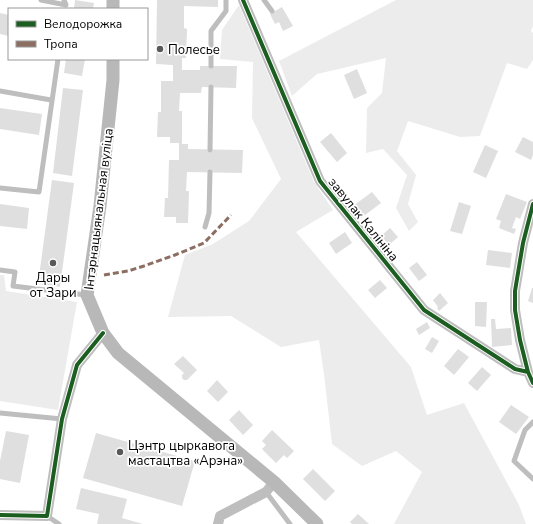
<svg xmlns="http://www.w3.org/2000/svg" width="533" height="524" font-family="'Nunito Sans',sans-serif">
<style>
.green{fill:#ececec}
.building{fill:#dfdfdf}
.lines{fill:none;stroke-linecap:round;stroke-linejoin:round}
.lane{stroke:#bebebe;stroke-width:5}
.street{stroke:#bebebe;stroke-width:10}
.secondary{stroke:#b8b8b8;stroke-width:13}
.quiet{stroke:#8d6e63;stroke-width:3;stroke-dasharray:6 3;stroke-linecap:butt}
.cycleway-casing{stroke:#fff;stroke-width:6}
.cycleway{stroke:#1b5e20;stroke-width:4}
.poi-dot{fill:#595959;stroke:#fff;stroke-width:1.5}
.labels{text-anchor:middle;stroke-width:3.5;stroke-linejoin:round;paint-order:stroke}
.poi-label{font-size:13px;fill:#000;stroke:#fff;text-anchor:start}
.street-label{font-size:13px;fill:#000;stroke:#fff}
</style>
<rect width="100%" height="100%" fill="#fff"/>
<path class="green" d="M 396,0 L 533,0 L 533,26 L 531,31 L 533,33 L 533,60 L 527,69 L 507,63 L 480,136 L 460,137 L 408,121 L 397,151 L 416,175 L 408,204 L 418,222 L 409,231 L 396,208 L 407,175 L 383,149 L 366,153 L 367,108 L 382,93 L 386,58 L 317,74 L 292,96 L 279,61 Z
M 239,5 L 314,182 L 333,210 L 296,232 L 411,367 L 427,415 L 464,403 L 519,505 L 526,524 L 394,524 L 422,472 L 396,451 L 362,466 L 332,444 L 324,374 L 319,340 L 281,347 L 231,316 L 168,317 L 185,255 L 213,244 L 249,221 L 281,179 L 252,118 L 253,62 L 220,59 L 222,30 Z
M 0,275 L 4,275 L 6,291 L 77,302 L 58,410 L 0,401 Z"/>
<path class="building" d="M 75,0 L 94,3 L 93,9 L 74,9 Z
M 157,0 L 218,0 L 218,7 L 184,6 L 184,28 L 187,29 L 186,58 L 182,58 L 182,70 L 200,70 L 200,66 L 237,66 L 236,88 L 202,87 L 201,93 L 180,93 L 179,111 L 182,111 L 182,144 L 188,144 L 188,149 L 243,150 L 242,173 L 187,172 L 186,191 L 189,191 L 188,223 L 176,223 L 176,217 L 164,217 L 165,198 L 168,198 L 169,160 L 179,160 L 179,143 L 170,143 L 170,137 L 157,137 L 158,112 L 161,112 L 161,81 L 173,81 L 173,65 L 156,64 Z
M 282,7 L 293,26 L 283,31 L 279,22 L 275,24 L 270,14 Z
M 0,13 L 9,15 L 9,36 L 0,34 Z
M 66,59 L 85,59 L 82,76 L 64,73 Z
M 357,69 L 367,93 L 354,99 L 344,75 Z
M 63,88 L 83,90 L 72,176 L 53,173 Z
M 0,108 L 42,114 L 39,135 L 0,129 Z
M 331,133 L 347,153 L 337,162 L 320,142 Z
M 523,137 L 533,142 L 533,155 L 531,160 L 515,152 Z
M 485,145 L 498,151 L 486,178 L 473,172 Z
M 52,180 L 74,183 L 60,287 L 38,284 Z
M 372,192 L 381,203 L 361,218 L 353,206 Z
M 506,194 L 527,202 L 520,219 L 516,217 L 512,228 L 516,229 L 514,234 L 499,228 L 501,221 L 496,219 Z
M 459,202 L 471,206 L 462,234 L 450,231 Z
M 0,204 L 29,208 L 27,229 L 0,226 Z
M 390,228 L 398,237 L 389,245 L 381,236 Z
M 345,232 L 352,243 L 336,254 L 329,243 Z
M 488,250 L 512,253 L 510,268 L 486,265 Z
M 417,262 L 427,275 L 419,281 L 409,268 Z
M 380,280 L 387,288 L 375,298 L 368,290 Z
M 532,288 L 533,288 L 533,303 L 528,301 Z
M 440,293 L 448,303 L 439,311 L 437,308 L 438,307 L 433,300 Z
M 475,302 L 487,302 L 486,327 L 475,326 Z
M 491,319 L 495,319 L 496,329 L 511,328 L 512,345 L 492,347 Z
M 427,322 L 430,328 L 419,335 L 416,329 Z
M 432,337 L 439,341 L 432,353 L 425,349 Z
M 458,349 L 469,357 L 454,375 L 444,366 Z
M 183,356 L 197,370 L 187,380 L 184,380 L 182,378 L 182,375 L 184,373 L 174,364 Z
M 482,367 L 491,375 L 477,391 L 468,383 Z
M 217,380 L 228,392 L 218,402 L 207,391 Z
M 511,405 L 529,417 L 516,434 L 499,422 Z
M 239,410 L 253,425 L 243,435 L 229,420 Z
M 272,430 L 294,451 L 287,458 L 284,455 L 276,463 L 262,449 L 266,445 L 262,441 Z
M 6,431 L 29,435 L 20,483 L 0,479 L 0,461 Z
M 96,433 L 195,461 L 182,506 L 83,478 Z
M 313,469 L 335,491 L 325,501 L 303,479 Z
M 81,488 L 127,499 L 122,518 L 143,524 L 97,524 L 99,514 L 76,509 Z
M 358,514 L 369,524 L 352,524 L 350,522 Z"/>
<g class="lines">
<path class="lane" d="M 41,0 L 66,5 L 64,0
M 264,0 L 272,11
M 211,66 L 211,31 L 226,11 L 226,0
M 0,91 L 51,100
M 210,150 L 211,87
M 0,188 L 39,192 L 58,59
M 205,227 L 209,213 L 210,172
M 0,270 L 15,272 L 13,286 L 86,295
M 0,413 L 62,419
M 533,422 L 525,430 L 514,461 L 533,479
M 266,492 L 290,524
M 47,516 L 59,524"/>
<path class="street" d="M 243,0 L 320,181 L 424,310 L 515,369 L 528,372
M 533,204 L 523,243 L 515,291 L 515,310 L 520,340 L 528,372 L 533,383
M 0,515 L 47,516 L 62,419 L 77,365 L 103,333
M 218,524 L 220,516 L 266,492 L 274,482"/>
<path class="secondary" d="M 113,9 L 113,0
M 113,59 L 113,80 L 100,206 L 87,295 L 103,333 L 118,353 L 274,482 L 317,524"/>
<path class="quiet" d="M 104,275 L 128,271 L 144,266 L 175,255 L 204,243 L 231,215"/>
<g class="cycleway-casing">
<path id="cycleway" d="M 243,0 L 320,181 L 424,310 L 515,369 L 528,372
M 533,204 L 523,243 L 515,291 L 515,310 L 520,340 L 528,372 L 533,383
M 0,515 L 47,516 L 62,419 L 77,365 L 103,333"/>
</g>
<use href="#cycleway" class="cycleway"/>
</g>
<g class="poi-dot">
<circle cx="160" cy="49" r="4"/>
<circle cx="53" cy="263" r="4"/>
<circle cx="120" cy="452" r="4"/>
</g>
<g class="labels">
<g class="poi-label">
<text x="168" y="54">Полесье</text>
<text x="53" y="282" text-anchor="middle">Дары<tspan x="53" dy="15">от Зари</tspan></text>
<text x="128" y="450">Цэнтр цыркавога<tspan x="128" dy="15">мастацтва «Арэна»</tspan></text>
</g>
<g class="street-label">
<text transform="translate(98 209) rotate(-83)" y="5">Інтэрнацыянальная вуліца</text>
<text transform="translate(364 219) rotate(51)" y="5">завулак Калініна</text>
</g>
</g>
<rect x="8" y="8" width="140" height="52" fill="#ffffff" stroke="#999999"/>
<rect x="16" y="21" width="20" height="6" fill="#1b5e20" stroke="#999999"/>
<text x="44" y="28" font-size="12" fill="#000000">Велодорожка</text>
<rect x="16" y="41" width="20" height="6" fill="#8d6e63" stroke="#999999"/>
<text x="44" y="48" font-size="12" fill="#000000">Тропа</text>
</svg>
